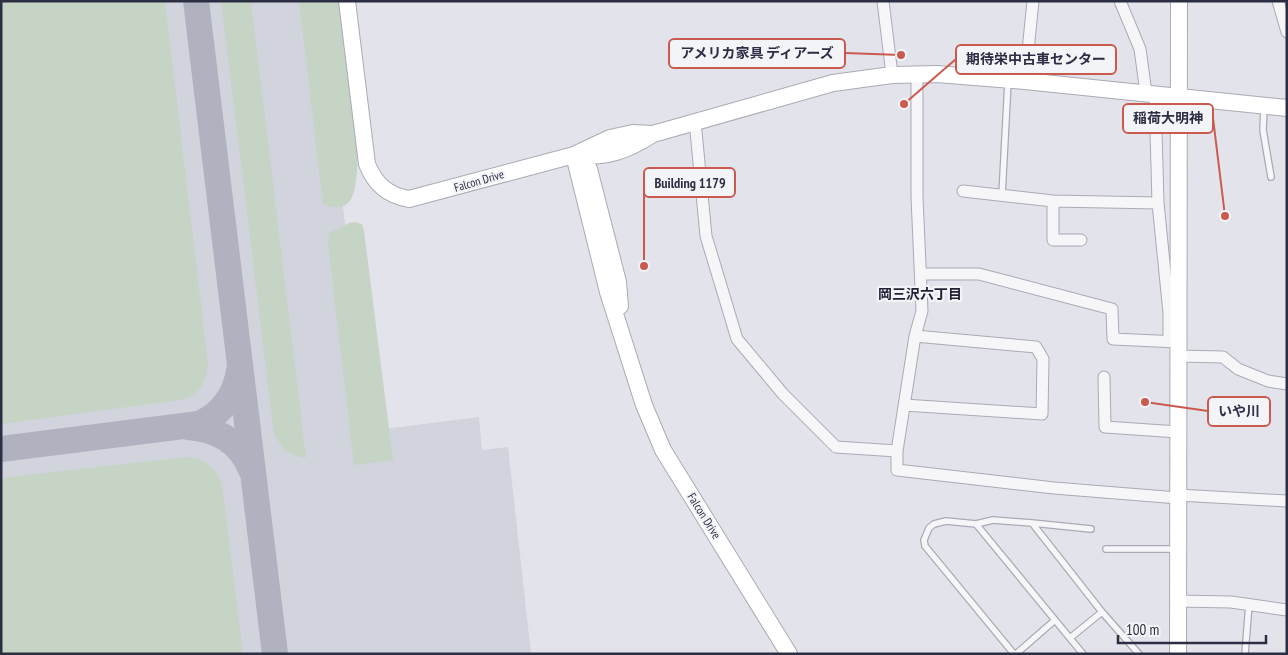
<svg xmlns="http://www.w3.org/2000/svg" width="1288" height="655" font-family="'PT Sans Narrow','Noto Sans JP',sans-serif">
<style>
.built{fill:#d1d3dd}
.green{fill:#c5d4c5}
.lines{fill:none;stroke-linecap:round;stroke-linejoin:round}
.taxiway{stroke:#b0b2c0;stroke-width:26}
.lane-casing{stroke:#a8aab5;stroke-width:8}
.street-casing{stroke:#a8aab5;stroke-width:13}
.secondary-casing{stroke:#a8aab5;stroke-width:18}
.lane{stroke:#f6f6f9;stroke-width:5.5}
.street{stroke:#f6f6f9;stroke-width:11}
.secondary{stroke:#fff;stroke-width:16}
.labels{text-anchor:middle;stroke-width:4.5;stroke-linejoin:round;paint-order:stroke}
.street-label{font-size:12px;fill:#2c2e43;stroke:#f3f4f8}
.neighbourhood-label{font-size:14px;font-weight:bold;fill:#1e2034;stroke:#f3f4f8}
.leader{fill:none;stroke:#ca5a4e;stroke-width:2}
.callout-dot{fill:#ca5a4e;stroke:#f3f4f8;stroke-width:2}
.callout{fill:#f3f4f8;stroke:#ca5a4e;stroke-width:2}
.callout-label{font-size:14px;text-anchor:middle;font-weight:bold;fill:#2c2e43}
</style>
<rect width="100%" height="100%" fill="#e3e4eb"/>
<path class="built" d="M 1,1 L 320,1 L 368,431 L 479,417 L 482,450 L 508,447 L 531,654 L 1,654 Z"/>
<path class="green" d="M 1,1 L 165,1 L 208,364 C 206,382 199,397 179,400 L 1,424 Z
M 221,1 L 251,1 L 306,458 C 285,454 285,451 274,434 Z
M 299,1 L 341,1 C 345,35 371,181 348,203 C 340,210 331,207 323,204 Z
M 355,222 L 362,224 L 364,231 L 393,460 L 354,465 L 328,244 L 329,233 L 349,223 Z
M 186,457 C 206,459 215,466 222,484 L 243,654 L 1,654 L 1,478 Z"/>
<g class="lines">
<path class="taxiway" d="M 196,1 L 275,654
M 188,427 C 217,429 240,441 251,470
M 1,449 L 199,424 C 221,414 235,396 239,371"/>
<g class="lane-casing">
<path id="lane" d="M 1264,108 L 1263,130 L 1271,177
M 1002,195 L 1008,82
M 976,524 L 1083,654
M 1091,529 L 1032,523 L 1102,612 L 1139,654
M 1106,549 L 1176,549
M 1070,638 L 1102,612
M 1014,654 L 925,546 L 924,540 L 929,528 L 934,524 L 946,521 L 976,524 L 993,520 L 1032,523
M 1016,654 L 1055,620
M 1245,654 L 1249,604"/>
</g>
<g class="street-casing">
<path id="street" d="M 883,1 L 892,75
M 1120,1 L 1140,49 L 1146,93
M 1278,1 L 1287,32
M 917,74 L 917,197 L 922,311 L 915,336 L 897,451 L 897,470 L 1054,488 L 1178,498
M 1025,81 L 1033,1
M 1155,95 L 1158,203 L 1169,313 L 1169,341
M 695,121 L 706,236 L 737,339 L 783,394 L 836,447 L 897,451
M 963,191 L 1053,201 L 1158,203
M 1053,201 L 1053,240 L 1081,240
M 922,274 L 979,274 L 1112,309 L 1113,339 L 1178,342
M 1178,356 L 1223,357 L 1238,369 L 1268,381 L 1287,384
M 1104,377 L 1105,427 L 1178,432
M 904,405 L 1042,414 L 1043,359 L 1036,347 L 915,336
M 1178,495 L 1287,501
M 1177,601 L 1231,602 L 1287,610"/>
</g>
<g class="secondary-casing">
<path id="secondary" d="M 347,1 L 367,164 C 375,184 387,195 409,199 L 574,155 L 610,138 L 633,133 L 653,134 L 833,83 L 892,75 L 937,74 L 1025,81 L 1287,108
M 574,155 L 608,292 L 644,405 L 663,450 L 789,654
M 574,155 L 589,169 L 618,282 L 620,306
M 575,155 C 606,158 627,151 653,134
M 1178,654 L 1179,1"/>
</g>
<use href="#lane" class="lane"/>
<use href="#street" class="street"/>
<use href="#secondary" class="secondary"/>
</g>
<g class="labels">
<g class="street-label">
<text transform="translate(479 181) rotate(-16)" y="4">Falcon Drive</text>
<text transform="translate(704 516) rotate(58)" y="4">Falcon Drive</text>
</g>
<g class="neighbourhood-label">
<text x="920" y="299">岡三沢六丁目</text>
</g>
</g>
<path class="leader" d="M901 55L845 53M904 104L956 59M1225 216L1213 118M644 266L644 183M1145 402L1208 411"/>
<g class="callout-dot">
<circle cx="901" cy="55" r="5"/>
<circle cx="904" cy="104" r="5"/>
<circle cx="1225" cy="216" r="5"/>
<circle cx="644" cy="266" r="5"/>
<circle cx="1145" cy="402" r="5"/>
</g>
<g class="callout">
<rect x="669" y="39" width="176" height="29" rx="5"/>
<rect x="956" y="45" width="160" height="29" rx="5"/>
<rect x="1123" y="104" width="90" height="29" rx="5"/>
<rect x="644" y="168" width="91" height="29" rx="5"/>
<rect x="1208" y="397" width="62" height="29" rx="5"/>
</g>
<g class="callout-label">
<text x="757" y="58">アメリカ家具 ディアーズ</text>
<text x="1036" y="64">期待栄中古車センター</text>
<text x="1168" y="123">稲荷大明神</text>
<text x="690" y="188">Building 1179</text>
<text x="1239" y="416">いや川</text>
</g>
<rect width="1288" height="655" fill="none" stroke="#2c2e43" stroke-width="5"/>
<path d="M1118 635v8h148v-8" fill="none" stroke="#2c2e43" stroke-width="2.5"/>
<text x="1126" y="635" font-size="15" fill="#2c2e43" stroke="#f3f4f8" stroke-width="4" paint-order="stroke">100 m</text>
</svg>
